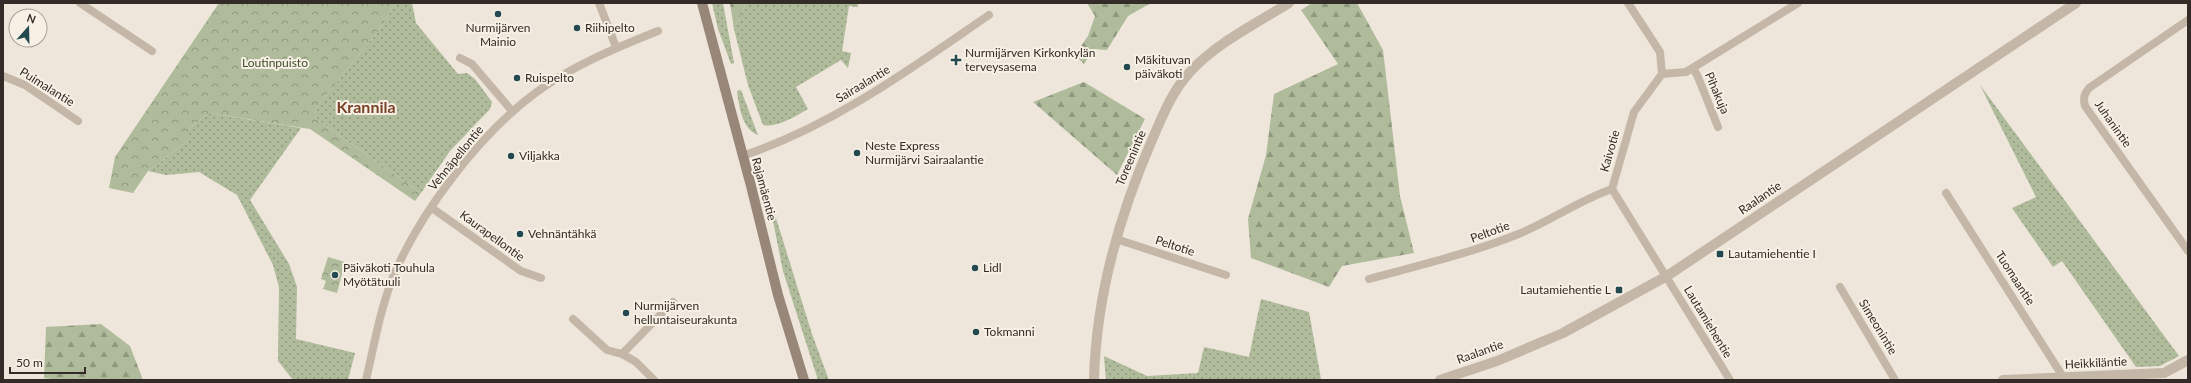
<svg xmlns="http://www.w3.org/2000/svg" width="2191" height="383" font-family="Lato,sans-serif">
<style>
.grass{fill:url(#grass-dots)}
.forest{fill:url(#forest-firs)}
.park{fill:url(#park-crowns)}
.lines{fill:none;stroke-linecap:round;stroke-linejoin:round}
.minor{stroke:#c5b7a7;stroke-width:8}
.tertiary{stroke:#c5b7a7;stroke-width:10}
.secondary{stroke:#988679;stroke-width:10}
.poi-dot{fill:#21494f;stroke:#f7f0e5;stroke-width:1.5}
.labels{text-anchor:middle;stroke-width:4;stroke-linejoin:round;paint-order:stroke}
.poi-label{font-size:12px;fill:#322b27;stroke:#f7f0e5;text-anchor:start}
.park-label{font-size:12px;fill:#404e2d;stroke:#f7f0e5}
.street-label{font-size:12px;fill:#322b27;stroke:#f7f0e5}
.district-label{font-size:16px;font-weight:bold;fill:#794128;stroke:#f7f0e5}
</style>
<defs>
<pattern id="grass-dots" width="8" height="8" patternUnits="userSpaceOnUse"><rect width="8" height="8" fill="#afbb9b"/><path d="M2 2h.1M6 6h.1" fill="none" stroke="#8f987e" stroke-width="1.8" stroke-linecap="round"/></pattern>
<pattern id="forest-firs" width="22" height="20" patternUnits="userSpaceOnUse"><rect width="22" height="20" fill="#afbb9b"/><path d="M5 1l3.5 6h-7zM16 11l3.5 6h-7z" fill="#8f987e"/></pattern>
<pattern id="park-crowns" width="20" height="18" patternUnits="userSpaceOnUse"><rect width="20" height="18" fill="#afbb9b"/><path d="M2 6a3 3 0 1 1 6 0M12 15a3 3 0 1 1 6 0" fill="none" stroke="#8f987e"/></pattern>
</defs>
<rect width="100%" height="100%" fill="#eee6da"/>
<path class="grass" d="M 395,3 L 412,3 L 416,23 L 458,74 L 467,73 L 475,79 L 492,102 L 490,109 L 450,151 L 421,193 L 319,121 L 314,115 L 317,107 L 383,25 Z
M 712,3 L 723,3 L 734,63 L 731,64 L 718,29 Z
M 746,3 L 858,3 L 858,7 L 849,6 L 842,51 L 851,53 L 848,68 L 841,60 L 796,87 L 808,109 C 796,116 777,128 763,125 L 748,85 L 734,29 Z
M 1980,85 L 2179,356 L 2160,366 L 2136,367 L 2062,261 L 2053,267 L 2012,208 L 2036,197 Z
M 741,90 L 758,135 C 742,129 739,106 737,91 Z
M 209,113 L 301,128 L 250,200 L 289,264 L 297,287 L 296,339 L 355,353 L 348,380 L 293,380 L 278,361 L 279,287 L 273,265 L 237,195 L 199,172 L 166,175 L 148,171 L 188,141 L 188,130 Z
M 766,186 L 812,334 L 829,380 L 818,380 L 783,271 Z
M 1261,299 L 1309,312 L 1321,379 L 1106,380 L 1104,356 L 1147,376 L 1198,373 L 1204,347 L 1249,357 Z"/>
<path class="forest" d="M 730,3 L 746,3 L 734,29 Z
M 1087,3 L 1151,3 L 1128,16 L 1107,50 L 1094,49 L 1084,64 L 1075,55 L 1088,36 L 1095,16 Z
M 1312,3 L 1357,3 L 1383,50 L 1400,196 L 1414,253 L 1342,266 L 1329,287 L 1251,258 L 1248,219 L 1266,155 L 1274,94 L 1338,64 L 1301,10 Z
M 1084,82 L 1145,119 L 1117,175 L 1033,102 Z
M 101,324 L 130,346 L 143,380 L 59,380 L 44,378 L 46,327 Z"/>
<path class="park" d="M 219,3 L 395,3 L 383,25 L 317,107 L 314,115 L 319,121 L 421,193 L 415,201 L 310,129 L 209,113 L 188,130 L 188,141 L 148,171 L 133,193 L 109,188 L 115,157 Z
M 328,257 L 345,262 L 337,293 L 323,289 L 326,281 L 321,279 Z"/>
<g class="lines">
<path class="minor" d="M 80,3 L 152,51
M 599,3 L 616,47
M 1628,3 L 1660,52 L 1662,74 L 1634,112 L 1612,189 L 1730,380
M 2188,20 L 2089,88 C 2084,94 2083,98 2085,106 L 2188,251
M 460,58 L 472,64 L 512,111
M 1693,68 L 1698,77 L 1718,127
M 1662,74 L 1686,72 L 1798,3
M 3,76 L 25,85 L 78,121
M 742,156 C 833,126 910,69 989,15
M 1946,193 L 2065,380
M 432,208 L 521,271 L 541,278
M 1116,239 L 1226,275
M 1369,279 C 1420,265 1472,253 1521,233 C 1552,220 1580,200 1612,189
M 1840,287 L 1895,380
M 573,319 L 607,350 L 622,354 L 636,362 L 654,380
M 622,354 L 673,302
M 366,380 C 374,346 380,310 393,277 C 419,214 479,135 534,94 C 571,66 616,48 658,31"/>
<path class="tertiary" d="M 1094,380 C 1096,297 1119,216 1152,140 C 1162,117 1172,91 1190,72 C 1215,44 1257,23 1289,3
M 1440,380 L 1497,361 L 1563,333 L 1667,276 L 2076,3
M 2003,380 L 2164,373 L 2188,360"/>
<path class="secondary" d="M 702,3 L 751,186 L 778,295 L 804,380"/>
</g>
<g class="poi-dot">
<circle cx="498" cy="14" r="4"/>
<circle cx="577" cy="28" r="4"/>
<path d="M954 54h4v4h4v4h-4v4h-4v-4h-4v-4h4z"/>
<circle cx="1127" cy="67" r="4"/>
<circle cx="517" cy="78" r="4"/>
<circle cx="857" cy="153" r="4"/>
<circle cx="511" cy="156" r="4"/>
<circle cx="520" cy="234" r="4"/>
<rect x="1716" y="250" width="8" height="8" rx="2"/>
<circle cx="975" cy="268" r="4"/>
<circle cx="335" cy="275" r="4"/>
<rect x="1615" y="286" width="8" height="8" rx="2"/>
<circle cx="626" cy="313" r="4"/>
<circle cx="976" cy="332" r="4"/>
</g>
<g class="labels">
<g class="poi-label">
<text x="498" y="32" text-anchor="middle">Nurmijärven<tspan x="498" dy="14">Mainio</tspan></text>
<text x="585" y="32">Riihipelto</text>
<text x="965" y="57">Nurmijärven Kirkonkylän<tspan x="965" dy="14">terveysasema</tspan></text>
<text x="1135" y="64">Mäkituvan<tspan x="1135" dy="14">päiväkoti</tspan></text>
<text x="525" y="82">Ruispelto</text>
<text x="865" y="150">Neste Express<tspan x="865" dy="14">Nurmijärvi Sairaalantie</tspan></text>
<text x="519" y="160">Viljakka</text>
<text x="528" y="238">Vehnäntähkä</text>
<text x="1728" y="258">Lautamiehentie I</text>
<text x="343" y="272">Päiväkoti Touhula<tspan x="343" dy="14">Myötätuuli</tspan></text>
<text x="983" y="272">Lidl</text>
<text x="1611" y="294" text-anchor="end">Lautamiehentie L</text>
<text x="634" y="310">Nurmijärven<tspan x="634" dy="14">helluntaiseurakunta</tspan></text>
<text x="984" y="336">Tokmanni</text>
</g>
<g class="park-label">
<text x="275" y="67">Loutinpuisto</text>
</g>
<g class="street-label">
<text transform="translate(863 84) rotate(-31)" y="4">Sairaalantie</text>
<text transform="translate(47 87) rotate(32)" y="4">Puimalantie</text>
<text transform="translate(1717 93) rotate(67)" y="4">Pihakuja</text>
<text transform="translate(2113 124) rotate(55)" y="4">Juhanintie</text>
<text transform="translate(1610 151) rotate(-74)" y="4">Kaivotie</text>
<text transform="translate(456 158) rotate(-51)" y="4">Vehnäpellontie</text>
<text transform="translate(1131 158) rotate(-67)" y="4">Toreenintie</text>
<text transform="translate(764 189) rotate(75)" y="4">Rajamäentie</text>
<text transform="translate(1760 198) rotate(-34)" y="4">Raalantie</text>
<text transform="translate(1490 232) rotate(-20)" y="4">Peltotie</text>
<text transform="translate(492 236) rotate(36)" y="4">Kaurapellontie</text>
<text transform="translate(1175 246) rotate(18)" y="4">Peltotie</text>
<text transform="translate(2015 278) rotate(57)" y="4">Tuomaantie</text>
<text transform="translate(1708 322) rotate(59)" y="4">Lautamiehentie</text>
<text transform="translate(1878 327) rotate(59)" y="4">Simeonintie</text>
<text transform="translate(1480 352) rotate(-20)" y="4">Raalantie</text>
<text transform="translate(2096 363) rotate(-3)" y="4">Heikkiläntie</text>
</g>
<g class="district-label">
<text x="366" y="113">Krannila</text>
</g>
</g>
<rect width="2191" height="383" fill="none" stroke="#322b27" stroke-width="8"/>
<g transform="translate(28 28) rotate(20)"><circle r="19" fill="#f7f0e5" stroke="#a8a199"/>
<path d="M0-3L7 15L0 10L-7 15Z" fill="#21494f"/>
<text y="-6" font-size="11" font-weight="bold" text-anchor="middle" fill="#322b27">N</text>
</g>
<path d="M10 367v6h75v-6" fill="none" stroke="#322b27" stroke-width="2"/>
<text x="16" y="367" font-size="12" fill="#322b27" stroke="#f7f0e5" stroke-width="3" paint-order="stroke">50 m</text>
</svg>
